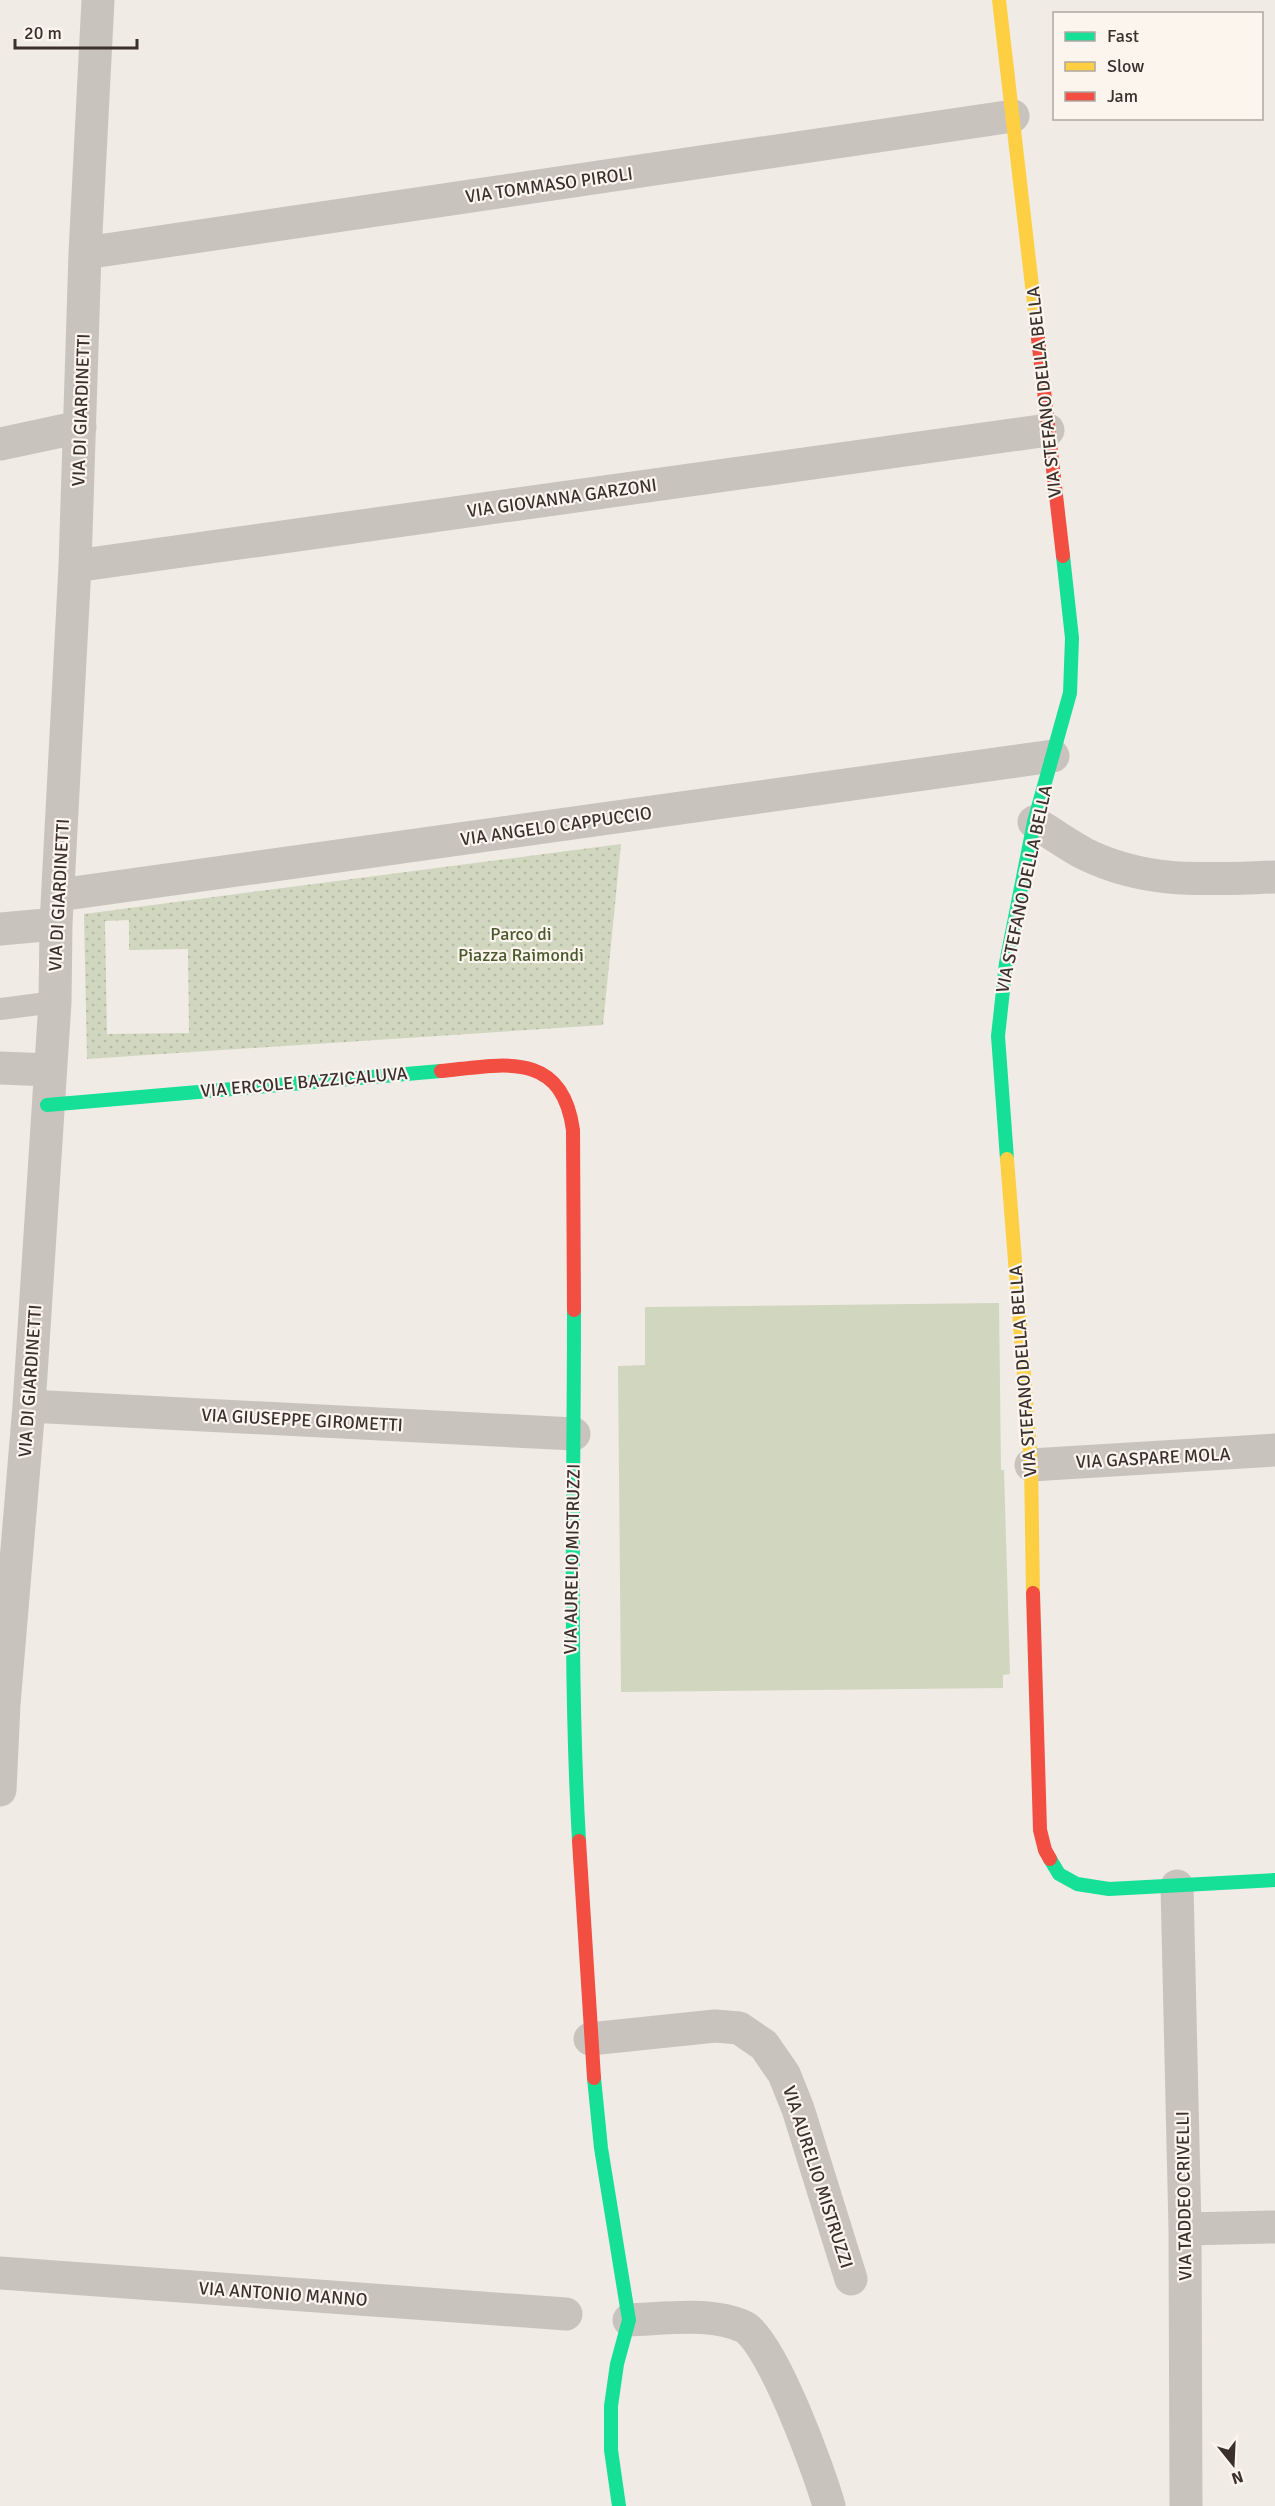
<svg xmlns="http://www.w3.org/2000/svg" width="1275" height="2506" font-family="Signika,sans-serif">
<style>
.park{fill:url(#park-dots);fill-rule:evenodd}
.pitch{fill:#d1d6bf}
.lines{fill:none;stroke-linecap:round;stroke-linejoin:round}
.lane{stroke:#c9c3be;stroke-width:22}
.street{stroke:#c9c3be;stroke-width:33}
.fast{stroke:#16e098;stroke-width:14}
.slow{stroke:#ffcf43;stroke-width:14}
.jam{stroke:#f24e42;stroke-width:14}
.labels{text-anchor:middle;stroke-width:4.5;stroke-linejoin:round;paint-order:stroke}
.street-label{font-size:18px;fill:#3b302b;stroke:#fbf5ee}
.park-label{font-size:18px;fill:#4a5a2e;stroke:#fbf5ee}
</style>
<defs>
<pattern id="park-dots" width="8" height="8" patternUnits="userSpaceOnUse" patternTransform="scale(1.5)"><rect width="8" height="8" fill="#d1d6bf"/><path d="M2 2h.1M6 6h.1" fill="none" stroke="#b4b8a4" stroke-width="1.8" stroke-linecap="round"/></pattern>
</defs>
<rect width="100%" height="100%" fill="#f0ebe5"/>
<path class="park" d="M 621,844 L 603,1025 L 87,1059 L 84,914 ZM 129,920 L 129,950 L 188,949 L 189,1033 L 107,1034 L 105,921 Z"/>
<path class="pitch" d="M 999,1303 L 1001,1470 L 1004,1470 L 1010,1674 L 1003,1675 L 1003,1688 L 621,1692 L 618,1366 L 645,1365 L 645,1307 Z"/>
<g class="lines">
<path class="lane" d="M 0,1009 L 55,1002"/>
<path class="street" d="M 85,253 L 1013,116
M 0,444 L 80,427
M 75,566 L 1048,430
M 1034,822 C 1051,833 1068,845 1085,854 C 1148,885 1208,879 1275,877
M 59,895 L 1053,756
M 0,929 L 56,924
M 0,1068 L 50,1070
M 29,1406 L 574,1434
M 1031,1465 L 1275,1450
M 0,1790 L 4,1704 L 29,1406 L 55,1002 L 56,924 L 75,566 L 85,253 L 98,0
M 1177,1886 L 1185,2229 L 1186,2506
M 590,2039 L 715,2026 L 739,2028 L 764,2045 L 784,2074 L 798,2109 L 851,2279
M 1185,2229 L 1275,2227
M 0,2273 L 566,2314
M 629,2320 C 661,2319 703,2313 734,2323 C 737,2324 743,2326 746,2328 C 774,2348 819,2470 829,2506"/>
<path class="fast" d="M 47,1105 L 441,1071
M 1007,1159 L 998,1036 L 1006,963 L 1034,822 L 1070,693 L 1072,638 L 1063,556
M 574,1310 C 574,1487 569,1664 579,1841
M 1050,1859 L 1059,1874 L 1077,1884 L 1109,1889 L 1275,1880
M 594,2078 L 601,2148 L 629,2320 L 617,2364 L 611,2406 L 611,2450 L 619,2506"/>
<path class="slow" d="M 999,0 L 1036,321
M 1007,1159 L 1031,1465 L 1033,1593"/>
<path class="jam" d="M 1036,321 L 1063,556
M 441,1071 C 502,1065 562,1049 573,1130 L 574,1310
M 1033,1593 L 1040,1830 L 1045,1850 L 1050,1859
M 579,1841 L 594,2078"/>
</g>
<g class="labels">
<g class="street-label">
<text transform="translate(549 185) rotate(-8)" y="6">VIA TOMMASO PIROLI</text>
<text transform="translate(1044 392) rotate(-96)" y="6">VIA STEFANO DELLA BELLA</text>
<text transform="translate(81 410) rotate(-88)" y="6">VIA DI GIARDINETTI</text>
<text transform="translate(562 498) rotate(-8)" y="6">VIA GIOVANNA GARZONI</text>
<text transform="translate(556 826) rotate(-8)" y="6">VIA ANGELO CAPPUCCIO</text>
<text transform="translate(1024 889) rotate(-78)" y="6">VIA STEFANO DELLA BELLA</text>
<text transform="translate(59 895) rotate(-87)" y="6">VIA DI GIARDINETTI</text>
<text transform="translate(304 1082) rotate(-5)" y="6">VIA ERCOLE BAZZICALUVA</text>
<text transform="translate(1023 1371) rotate(-94)" y="6">VIA STEFANO DELLA BELLA</text>
<text transform="translate(30 1381) rotate(-86)" y="6">VIA DI GIARDINETTI</text>
<text transform="translate(302 1420) rotate(3)" y="6">VIA GIUSEPPE GIROMETTI</text>
<text transform="translate(1153 1458) rotate(-3)" y="6">VIA GASPARE MOLA</text>
<text transform="translate(572 1559) rotate(-89)" y="6">VIA AURELIO MISTRUZZI</text>
<text transform="translate(818 2177) rotate(72)" y="6">VIA AURELIO MISTRUZZI</text>
<text transform="translate(1184 2196) rotate(-91)" y="6">VIA TADDEO CRIVELLI</text>
<text transform="translate(283 2294) rotate(4)" y="6">VIA ANTONIO MANNO</text>
</g>
<g class="park-label">
<text x="521" y="940">Parco di<tspan x="521" dy="21">Piazza Raimondi</tspan></text>
</g>
</g>
<rect x="1053" y="12" width="210" height="108" fill="#fbf5ee" stroke="#aea6a0" stroke-width="1.5"/>
<rect x="1065" y="32" width="30" height="9" fill="#16e098" stroke="#aea6a0" stroke-width="1.5"/>
<text x="1107" y="42" font-size="18" fill="#3b302b">Fast</text>
<rect x="1065" y="62" width="30" height="9" fill="#ffcf43" stroke="#aea6a0" stroke-width="1.5"/>
<text x="1107" y="72" font-size="18" fill="#3b302b">Slow</text>
<rect x="1065" y="92" width="30" height="9" fill="#f24e42" stroke="#aea6a0" stroke-width="1.5"/>
<text x="1107" y="102" font-size="18" fill="#3b302b">Jam</text>
<g transform="translate(1233 2464) rotate(162)" stroke="#fbf5ee" stroke-width="4.5" paint-order="stroke">
<path d="M0-4.5L10 22L0 15L-10 22Z" fill="#3b302b"/>
<text y="-9" font-size="16" font-weight="bold" text-anchor="middle" fill="#3b302b">N</text>
</g>
<path d="M15 39v9h122v-9" fill="none" stroke="#3b302b" stroke-width="3"/>
<text x="24" y="39" font-size="18" fill="#3b302b" stroke="#fbf5ee" stroke-width="4.5" paint-order="stroke">20 m</text>
</svg>
